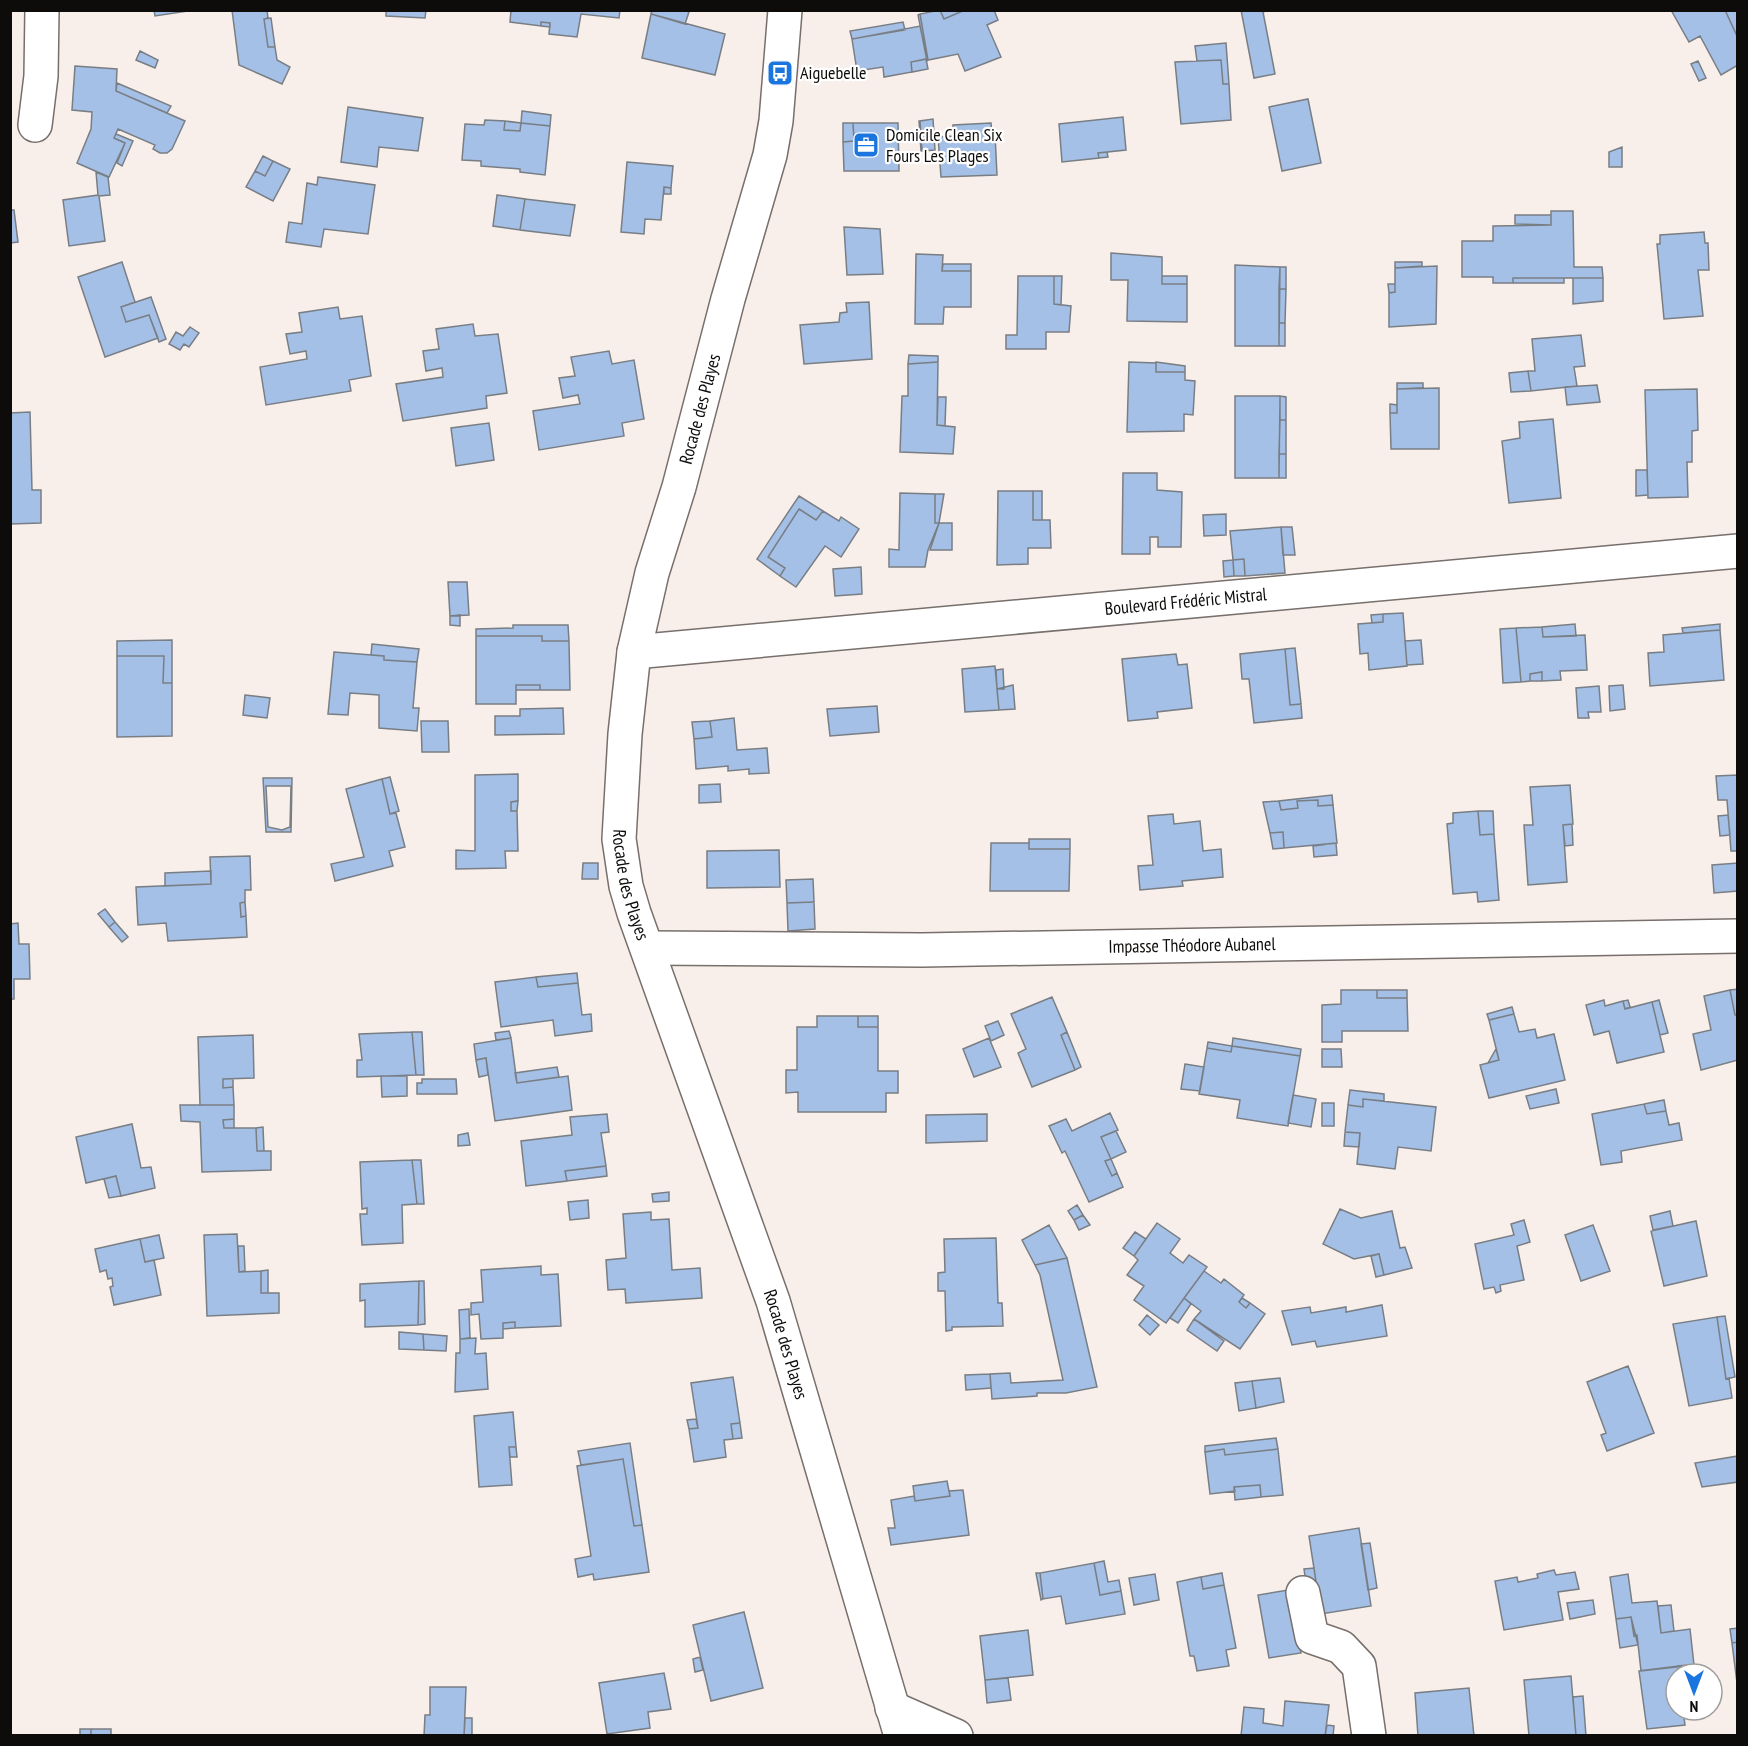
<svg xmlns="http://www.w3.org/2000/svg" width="1748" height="1746" font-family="'PT Sans Narrow',sans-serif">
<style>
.building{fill:#a4c0e7;stroke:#797e84;stroke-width:1.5;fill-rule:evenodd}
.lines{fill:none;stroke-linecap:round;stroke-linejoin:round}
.minor-casing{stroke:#776f6b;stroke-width:36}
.minor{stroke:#fff;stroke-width:33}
.labels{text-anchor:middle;stroke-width:4.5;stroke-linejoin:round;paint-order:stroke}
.poi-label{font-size:18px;fill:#0e0c0a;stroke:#fff;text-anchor:start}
.street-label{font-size:18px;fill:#0e0c0a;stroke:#fff}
</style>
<rect width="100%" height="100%" fill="#f8efeb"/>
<path class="building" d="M 154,10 L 187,10 L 188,11 L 155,16 Z
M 232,10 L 267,10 L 268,18 L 264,19 L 268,47 L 275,47 L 277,60 L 290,67 L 282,84 L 239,65 Z
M 386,10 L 426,10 L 425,18 L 386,16 Z
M 511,10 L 620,10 L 619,18 L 581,14 L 577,37 L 549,34 L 550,23 L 541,22 L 541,26 L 510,22 Z
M 652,10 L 684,10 L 689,12 L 685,24 L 651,14 Z
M 940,10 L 944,19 L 965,10 L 994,10 L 998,20 L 987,25 L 1001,57 L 965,71 L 958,54 L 928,60 L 920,14 Z
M 940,10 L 965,10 L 944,19 Z
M 1241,10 L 1269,10 L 1263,12 L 1275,74 L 1254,78 Z
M 1671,10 L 1725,10 L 1737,36 L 1738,65 L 1721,75 L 1700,36 L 1689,42 Z
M 1725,10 L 1738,11 L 1737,36 Z
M 651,14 L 725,34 L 715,75 L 642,58 Z
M 920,14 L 928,60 L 927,61 L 918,15 Z
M 271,18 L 275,47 L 268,47 L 264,19 Z
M 541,22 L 550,23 L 550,27 L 541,26 Z
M 903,22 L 905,30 L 852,39 L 850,31 Z
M 920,26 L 927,59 L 911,62 L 912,72 L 884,77 L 883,67 L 857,71 L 852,39 Z
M 1226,43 L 1229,84 L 1223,84 L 1221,60 L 1197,61 L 1195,46 Z
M 140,51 L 158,60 L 155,68 L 136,60 Z
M 926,59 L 928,69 L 912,72 L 911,62 Z
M 1221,60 L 1223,84 L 1229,84 L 1231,120 L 1181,124 L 1175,62 Z
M 1698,61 L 1706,78 L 1699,81 L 1691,64 Z
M 75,66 L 117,69 L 116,91 L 185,121 L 172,149 L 167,153 L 160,153 L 153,149 L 155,145 L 118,129 L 114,138 L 125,143 L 109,177 L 77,163 L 91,129 L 92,112 L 72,110 Z
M 117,83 L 171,106 L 167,113 L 116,91 Z
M 1308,99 L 1321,163 L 1282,171 L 1269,107 Z
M 348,107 L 423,118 L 418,151 L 379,147 L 377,167 L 341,162 Z
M 522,111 L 551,115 L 550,126 L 521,123 Z
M 1123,117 L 1126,150 L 1098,153 L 1099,158 L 1062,162 L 1059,124 Z
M 933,119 L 935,150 L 922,151 L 920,121 Z
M 485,120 L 505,121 L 504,130 L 520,131 L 521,123 L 550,126 L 545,175 L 520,172 L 520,169 L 481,166 L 481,161 L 462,160 L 465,124 L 484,125 Z
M 505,121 L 521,123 L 520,131 L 504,130 Z
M 919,121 L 920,121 L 922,151 L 921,151 Z
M 843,123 L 853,123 L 854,141 L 843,142 Z
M 853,123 L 898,123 L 899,171 L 844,171 L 843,142 L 854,141 Z
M 991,123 L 992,134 L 995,134 L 997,175 L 941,177 L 938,137 L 953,136 L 953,125 Z
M 116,134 L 133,141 L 122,166 L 117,163 L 125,143 L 114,138 Z
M 1622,147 L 1622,167 L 1609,167 L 1609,152 Z
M 1107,152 L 1108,157 L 1099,158 L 1098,153 Z
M 263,156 L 273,161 L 265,176 L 255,171 Z
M 273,161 L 290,169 L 273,201 L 246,187 L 255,171 L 265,176 Z
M 627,162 L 673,166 L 671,188 L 664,187 L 661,220 L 645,219 L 644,234 L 621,232 Z
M 96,172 L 108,177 L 110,195 L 99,196 L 105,241 L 69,246 L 63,200 L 98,195 Z
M 318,177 L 375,185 L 368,234 L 324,229 L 321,247 L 286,242 L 289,222 L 302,224 L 307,183 L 317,185 Z
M 664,187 L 671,188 L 671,194 L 664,194 Z
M 497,195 L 525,199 L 520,230 L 493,226 Z
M 525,199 L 575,205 L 570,236 L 520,230 Z
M 10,210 L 14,210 L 18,242 L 10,243 Z
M 1551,211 L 1573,211 L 1574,267 L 1602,267 L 1603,278 L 1513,278 L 1513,283 L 1493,283 L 1493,277 L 1462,277 L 1462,241 L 1493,241 L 1493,226 L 1551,225 Z
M 1515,215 L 1551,215 L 1551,225 L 1515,224 Z
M 844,227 L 880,229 L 883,274 L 847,275 Z
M 1704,232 L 1705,243 L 1708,243 L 1709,270 L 1698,270 L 1703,316 L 1664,319 L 1657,244 L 1660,244 L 1660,235 Z
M 1111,253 L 1162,257 L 1162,284 L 1187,284 L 1187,322 L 1127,321 L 1128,280 L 1111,280 Z
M 916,254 L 943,255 L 942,271 L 971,271 L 971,307 L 944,307 L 943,324 L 915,324 Z
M 122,262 L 135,302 L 121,307 L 126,322 L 149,315 L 158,338 L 105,357 L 78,277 Z
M 1395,262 L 1422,262 L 1422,266 L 1395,268 Z
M 943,264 L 971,264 L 971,271 L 942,271 Z
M 1235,265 L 1280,267 L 1279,346 L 1235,346 Z
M 1437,266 L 1436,324 L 1389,327 L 1389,293 L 1395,292 L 1395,268 Z
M 1280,267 L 1286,267 L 1286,289 L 1279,289 Z
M 1018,276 L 1054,276 L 1054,304 L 1071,306 L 1069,332 L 1046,332 L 1046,349 L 1006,349 L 1006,335 L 1017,335 Z
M 1054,276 L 1062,276 L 1061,305 L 1054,304 Z
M 1162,276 L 1187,276 L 1187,284 L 1162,284 Z
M 1513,278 L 1564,278 L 1564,283 L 1513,283 Z
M 1573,278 L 1603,278 L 1603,301 L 1573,304 Z
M 1388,284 L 1395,284 L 1395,292 L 1389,293 Z
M 1279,289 L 1286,289 L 1285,323 L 1279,323 Z
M 151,297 L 166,339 L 159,342 L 149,315 L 126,322 L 121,307 Z
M 869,302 L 872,359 L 804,364 L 800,325 L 839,322 L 840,313 L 847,312 L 846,303 Z
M 338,307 L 340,319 L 362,316 L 371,376 L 349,380 L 351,391 L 266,405 L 260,367 L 307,359 L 306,351 L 290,354 L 286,334 L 302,332 L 299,313 Z
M 1279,323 L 1285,323 L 1285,346 L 1279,346 Z
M 473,324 L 475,336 L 498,334 L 507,393 L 486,396 L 487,408 L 403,421 L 396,384 L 443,377 L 442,368 L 426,371 L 423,351 L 439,349 L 436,329 Z
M 190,327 L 199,333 L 189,347 L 184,344 L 180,350 L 169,344 L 176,332 L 183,336 Z
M 1581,335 L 1585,366 L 1574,367 L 1577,386 L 1531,391 L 1528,371 L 1535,371 L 1532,339 Z
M 609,351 L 612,364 L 634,360 L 644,419 L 622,423 L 624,436 L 539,450 L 533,411 L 580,404 L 578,395 L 563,398 L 559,378 L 575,376 L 571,357 Z
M 909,355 L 938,356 L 938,362 L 908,364 Z
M 938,362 L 937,425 L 955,427 L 953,454 L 900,452 L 902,396 L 908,396 L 908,364 Z
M 1129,362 L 1156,363 L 1156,372 L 1185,372 L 1185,380 L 1195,381 L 1193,415 L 1184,414 L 1184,431 L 1127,432 Z
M 1156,362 L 1185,366 L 1185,372 L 1156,372 Z
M 1528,371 L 1531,391 L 1511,392 L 1509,373 Z
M 1397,383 L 1423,383 L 1423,388 L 1397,389 Z
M 1597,385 L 1600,402 L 1567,405 L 1565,387 Z
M 1439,388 L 1439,449 L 1391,449 L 1390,413 L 1397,413 L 1397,389 Z
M 1697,389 L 1698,430 L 1692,431 L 1692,462 L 1687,462 L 1688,497 L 1648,498 L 1645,390 Z
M 1235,396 L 1280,396 L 1279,478 L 1235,478 Z
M 1280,396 L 1286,397 L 1286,420 L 1280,420 Z
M 938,397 L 946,397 L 945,426 L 937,425 Z
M 1390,404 L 1397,405 L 1397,413 L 1390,413 Z
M 30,412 L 32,490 L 41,490 L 41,523 L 10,524 L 10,413 Z
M 1553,419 L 1561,498 L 1509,503 L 1502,441 L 1520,438 L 1519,422 Z
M 1280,420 L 1286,420 L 1286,454 L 1279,454 Z
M 489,423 L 494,460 L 456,466 L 451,428 Z
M 1279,454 L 1286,454 L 1286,478 L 1279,478 Z
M 1636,470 L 1647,470 L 1648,495 L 1636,496 Z
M 1123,473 L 1157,473 L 1157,490 L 1182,492 L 1181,547 L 1158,547 L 1158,537 L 1150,537 L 1150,554 L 1122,554 Z
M 998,491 L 1033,491 L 1033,520 L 1050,520 L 1051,548 L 1028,548 L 1028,564 L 997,565 Z
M 1033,491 L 1042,491 L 1042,520 L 1033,520 Z
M 900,493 L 935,494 L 935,523 L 939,523 L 928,550 L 925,567 L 889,567 L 889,549 L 899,550 Z
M 935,494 L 944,494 L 939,523 L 935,523 Z
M 799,496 L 823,511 L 816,520 L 799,509 L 768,557 L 785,568 L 780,576 L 757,559 Z
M 799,509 L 816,520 L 823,511 L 839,521 L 841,517 L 859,529 L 841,557 L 825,546 L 796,587 L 780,576 L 785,568 L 768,557 Z
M 1226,514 L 1226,535 L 1204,536 L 1203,515 Z
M 939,523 L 952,523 L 952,550 L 930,550 Z
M 1281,527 L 1292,527 L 1295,555 L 1283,555 Z
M 1281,527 L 1285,573 L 1245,576 L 1244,559 L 1233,560 L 1230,531 Z
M 1244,559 L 1245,576 L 1234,576 L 1233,560 Z
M 1233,560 L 1234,576 L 1224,577 L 1223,561 Z
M 861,567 L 862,594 L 835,596 L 833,569 Z
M 448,582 L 467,582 L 469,615 L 450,616 Z
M 1403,613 L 1407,666 L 1369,670 L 1368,653 L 1360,654 L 1358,624 L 1383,622 L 1383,614 Z
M 1383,614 L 1383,622 L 1372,623 L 1371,615 Z
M 460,615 L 460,626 L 450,625 L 450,616 Z
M 1575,624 L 1576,636 L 1543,637 L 1542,627 Z
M 1720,624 L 1720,630 L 1683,633 L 1682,628 Z
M 513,625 L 568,625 L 569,641 L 542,641 L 542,636 L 476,636 L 476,629 L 513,628 Z
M 1542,627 L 1543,637 L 1585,635 L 1587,670 L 1560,671 L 1561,680 L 1542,681 L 1542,672 L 1530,674 L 1530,681 L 1521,682 L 1516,628 Z
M 1516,628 L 1521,682 L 1503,683 L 1500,629 Z
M 1720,630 L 1724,680 L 1650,686 L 1648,653 L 1664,652 L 1663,635 Z
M 476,636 L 542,636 L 542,641 L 569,641 L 570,690 L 540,690 L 540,685 L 516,685 L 516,704 L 476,704 Z
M 172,640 L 172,683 L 163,683 L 164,656 L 117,656 L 117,641 Z
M 1421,640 L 1423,664 L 1407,665 L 1405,641 Z
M 372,644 L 419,649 L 417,662 L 384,660 L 384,656 L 371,655 Z
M 1295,648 L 1301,704 L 1290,705 L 1285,649 Z
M 1285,649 L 1290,705 L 1301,704 L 1302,718 L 1254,723 L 1249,679 L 1242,679 L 1240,654 Z
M 334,652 L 384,656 L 384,660 L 417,662 L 413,708 L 419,708 L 417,731 L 379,728 L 379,695 L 350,693 L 348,715 L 328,714 Z
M 1176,654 L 1178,665 L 1187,664 L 1192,708 L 1157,712 L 1158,718 L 1128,721 L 1122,659 Z
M 117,656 L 164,656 L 163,683 L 172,683 L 172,736 L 117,737 Z
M 995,666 L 999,710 L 965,712 L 962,669 Z
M 1003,669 L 1004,689 L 997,689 L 996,670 Z
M 1542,672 L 1542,681 L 1530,681 L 1530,674 Z
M 516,685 L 540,685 L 540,690 L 516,690 Z
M 1013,685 L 1015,709 L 999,710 L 997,689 Z
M 1623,685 L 1625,709 L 1610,711 L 1609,686 Z
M 1599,686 L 1601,712 L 1588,712 L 1589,718 L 1578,718 L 1576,688 Z
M 245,695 L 270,698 L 267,718 L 243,715 Z
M 877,706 L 879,732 L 830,736 L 827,709 Z
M 563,708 L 564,734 L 495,735 L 495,716 L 520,716 L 520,709 Z
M 734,718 L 737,750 L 767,748 L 769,773 L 749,774 L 749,769 L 728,771 L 728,766 L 696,769 L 694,739 L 712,737 L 710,721 Z
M 421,721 L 448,721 L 449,752 L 422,752 Z
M 710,721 L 712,737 L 694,739 L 692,722 Z
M 518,774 L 518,801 L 511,802 L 511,811 L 517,811 L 518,851 L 505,851 L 506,868 L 456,869 L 456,850 L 475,851 L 475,775 Z
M 1738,775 L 1738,858 L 1737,851 L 1731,851 L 1727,800 L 1718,800 L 1716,776 Z
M 390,777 L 399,811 L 390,814 L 382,779 Z
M 263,778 L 292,778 L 291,832 L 266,832 ZM 266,786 L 291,786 L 290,827 L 282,830 L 268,827 Z
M 382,779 L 390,814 L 396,813 L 405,847 L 389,851 L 393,866 L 335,881 L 331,864 L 364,857 L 346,789 Z
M 720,784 L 721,802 L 699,803 L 699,785 Z
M 1570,785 L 1573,824 L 1563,825 L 1567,882 L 1528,885 L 1524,825 L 1533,825 L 1530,787 Z
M 1332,795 L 1333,805 L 1318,806 L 1318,800 L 1297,801 L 1298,808 L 1281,810 L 1279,801 Z
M 1318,800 L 1318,806 L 1333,805 L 1337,843 L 1284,848 L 1283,832 L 1270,833 L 1263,802 L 1279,801 L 1281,810 L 1298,808 L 1297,801 Z
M 518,801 L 517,811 L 511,811 L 511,802 Z
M 1478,811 L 1480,835 L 1494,834 L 1499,900 L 1478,902 L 1477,892 L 1453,894 L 1447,824 L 1453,823 L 1453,813 Z
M 1478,811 L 1493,811 L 1494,834 L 1480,835 Z
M 1173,814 L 1174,824 L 1200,821 L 1203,851 L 1221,849 L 1223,877 L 1182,881 L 1183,886 L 1140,890 L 1138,866 L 1153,865 L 1148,816 Z
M 1728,815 L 1730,835 L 1720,836 L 1718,816 Z
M 1572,824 L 1573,845 L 1565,846 L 1563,825 Z
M 1283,832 L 1284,848 L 1273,849 L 1270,833 Z
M 1029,839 L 1070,839 L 1070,849 L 1029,849 Z
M 991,843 L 1029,843 L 1029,849 L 1070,849 L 1069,891 L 990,891 Z
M 1336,843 L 1337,855 L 1314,857 L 1313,846 Z
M 779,850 L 780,887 L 707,888 L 707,851 Z
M 250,856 L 251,890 L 245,890 L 245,902 L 240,903 L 241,917 L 246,916 L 247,937 L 168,941 L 166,923 L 138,925 L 136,887 L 211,884 L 210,857 Z
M 583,863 L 598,863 L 598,879 L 582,879 Z
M 1738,863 L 1738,891 L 1714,893 L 1712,865 Z
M 211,871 L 211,884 L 165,886 L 165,873 Z
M 813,879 L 814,902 L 787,903 L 786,880 Z
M 245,902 L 246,916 L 241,917 L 240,903 Z
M 814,902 L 815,929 L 788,931 L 787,903 Z
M 105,909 L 115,922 L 109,927 L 98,914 Z
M 115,922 L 128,937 L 122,942 L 109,927 Z
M 18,923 L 19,944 L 29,944 L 30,979 L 14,979 L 14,999 L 10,999 L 10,924 Z
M 577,973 L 578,983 L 538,987 L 536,977 Z
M 536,977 L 538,987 L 578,983 L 582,1015 L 591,1014 L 592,1031 L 555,1036 L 553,1020 L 501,1027 L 495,982 Z
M 1738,989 L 1738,1015 L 1735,1015 L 1730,990 Z
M 1341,990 L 1377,990 L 1377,998 L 1407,998 L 1408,1031 L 1342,1031 L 1342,1042 L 1322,1042 L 1322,1005 L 1341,1004 Z
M 1377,990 L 1407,990 L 1407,998 L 1377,998 Z
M 1730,990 L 1735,1015 L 1738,1015 L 1738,1060 L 1701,1070 L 1693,1034 L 1711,1030 L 1704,996 Z
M 1052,997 L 1067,1032 L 1061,1035 L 1075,1070 L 1032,1087 L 1018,1053 L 1026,1049 L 1011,1014 Z
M 1604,1000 L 1605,1006 L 1623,1001 L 1625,1009 L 1652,1002 L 1664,1052 L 1617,1063 L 1609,1031 L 1594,1035 L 1586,1005 Z
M 1628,1000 L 1630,1007 L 1625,1009 L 1623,1001 Z
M 1659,1000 L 1668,1033 L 1660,1035 L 1652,1002 Z
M 1512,1007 L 1514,1014 L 1489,1020 L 1487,1014 Z
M 1514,1014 L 1519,1032 L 1535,1029 L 1537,1038 L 1554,1034 L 1565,1080 L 1489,1098 L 1480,1065 L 1499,1060 L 1489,1020 Z
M 817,1016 L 858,1016 L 858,1027 L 878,1027 L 878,1071 L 898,1071 L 898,1093 L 886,1093 L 886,1112 L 798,1112 L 798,1092 L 786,1093 L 786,1070 L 797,1070 L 797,1027 L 817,1027 Z
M 858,1016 L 878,1016 L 878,1027 L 858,1027 Z
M 998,1021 L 1004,1035 L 991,1041 L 985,1026 Z
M 509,1031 L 511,1038 L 496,1040 L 495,1033 Z
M 412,1032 L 416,1075 L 357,1077 L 357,1060 L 362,1060 L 359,1034 Z
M 412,1032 L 422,1032 L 424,1075 L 416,1075 Z
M 1067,1032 L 1081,1067 L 1075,1070 L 1061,1035 Z
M 253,1035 L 254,1078 L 223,1079 L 223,1088 L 233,1087 L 234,1105 L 200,1105 L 198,1037 Z
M 511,1038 L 517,1083 L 568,1076 L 572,1110 L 495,1121 L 486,1058 L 476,1060 L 474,1044 Z
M 989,1038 L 1001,1067 L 974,1077 L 963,1049 Z
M 1233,1038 L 1301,1049 L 1300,1056 L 1232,1046 Z
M 1208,1042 L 1232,1046 L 1231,1052 L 1207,1048 Z
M 1232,1046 L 1300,1056 L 1288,1126 L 1237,1118 L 1240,1100 L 1199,1094 L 1207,1048 L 1231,1052 Z
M 1322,1049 L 1341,1049 L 1342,1067 L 1322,1067 Z
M 1496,1049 L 1499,1060 L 1488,1063 Z
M 486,1058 L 488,1075 L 479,1077 L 476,1060 Z
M 1185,1064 L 1204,1067 L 1200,1091 L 1181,1089 Z
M 557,1067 L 559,1077 L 517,1083 L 515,1073 Z
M 381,1076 L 407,1076 L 407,1096 L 382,1097 Z
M 223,1079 L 233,1079 L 233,1087 L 223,1088 Z
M 422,1079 L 456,1079 L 457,1094 L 417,1094 L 417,1083 L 422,1083 Z
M 1556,1089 L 1559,1103 L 1530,1109 L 1526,1096 Z
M 1350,1090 L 1384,1094 L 1384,1101 L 1363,1099 L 1363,1107 L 1348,1105 Z
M 1293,1095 L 1316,1099 L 1311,1127 L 1288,1123 Z
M 1363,1099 L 1436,1107 L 1431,1151 L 1398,1147 L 1395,1169 L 1357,1164 L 1360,1133 L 1345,1132 L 1348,1105 L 1363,1107 Z
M 1664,1100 L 1666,1111 L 1647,1114 L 1644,1104 Z
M 1322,1103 L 1334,1103 L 1334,1126 L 1322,1126 Z
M 1644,1104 L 1647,1114 L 1666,1111 L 1669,1125 L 1679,1123 L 1682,1140 L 1621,1151 L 1622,1162 L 1601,1165 L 1592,1114 Z
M 180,1105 L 234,1105 L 234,1119 L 223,1120 L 224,1128 L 256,1128 L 257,1151 L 271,1151 L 271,1170 L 202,1172 L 200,1122 L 181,1121 Z
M 1110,1113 L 1118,1130 L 1101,1137 L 1111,1159 L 1105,1161 L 1112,1176 L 1117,1173 L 1123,1187 L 1089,1202 L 1065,1151 L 1062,1153 L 1049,1126 L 1066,1119 L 1072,1131 Z
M 607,1114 L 609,1132 L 601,1133 L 606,1166 L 565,1171 L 567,1181 L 526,1186 L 521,1141 L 572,1135 L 570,1117 Z
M 987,1114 L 987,1141 L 926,1143 L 926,1115 Z
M 234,1119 L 234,1128 L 224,1128 L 223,1120 Z
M 132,1124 L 141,1168 L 151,1167 L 155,1188 L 121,1196 L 116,1176 L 86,1183 L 76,1137 Z
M 263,1127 L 264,1151 L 257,1151 L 256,1128 Z
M 1116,1131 L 1126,1152 L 1111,1159 L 1101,1137 Z
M 1345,1132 L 1360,1133 L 1359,1147 L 1344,1146 Z
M 468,1133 L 470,1145 L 458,1146 L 458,1135 Z
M 1111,1159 L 1117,1173 L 1112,1176 L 1105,1161 Z
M 412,1160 L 417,1204 L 402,1205 L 403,1243 L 362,1245 L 360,1214 L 367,1214 L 367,1208 L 362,1209 L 360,1162 Z
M 412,1160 L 421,1160 L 424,1204 L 417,1204 Z
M 606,1166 L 607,1176 L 567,1181 L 565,1171 Z
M 116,1176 L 121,1196 L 109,1198 L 104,1179 Z
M 669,1192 L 669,1201 L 653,1202 L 652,1194 Z
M 588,1200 L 589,1218 L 570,1220 L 568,1202 Z
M 1077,1205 L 1083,1215 L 1074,1220 L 1068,1211 Z
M 1340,1209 L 1361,1218 L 1392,1211 L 1400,1248 L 1405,1247 L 1412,1268 L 1384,1275 L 1379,1254 L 1354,1259 L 1323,1244 Z
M 1670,1211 L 1673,1226 L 1653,1230 L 1650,1216 Z
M 651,1212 L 651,1220 L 669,1219 L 672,1270 L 700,1268 L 702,1298 L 626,1303 L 625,1289 L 608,1290 L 606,1260 L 626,1258 L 623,1214 Z
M 1083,1215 L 1090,1225 L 1079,1230 L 1074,1220 Z
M 1524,1220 L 1530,1242 L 1517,1246 L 1524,1280 L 1500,1285 L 1501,1291 L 1496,1293 L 1494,1287 L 1484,1289 L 1475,1244 L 1514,1235 L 1511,1224 Z
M 1696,1221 L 1707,1276 L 1664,1286 L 1651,1231 Z
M 1157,1223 L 1180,1239 L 1170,1253 L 1183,1263 L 1189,1255 L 1207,1267 L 1166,1323 L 1134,1300 L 1144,1286 L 1127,1275 L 1138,1260 L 1134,1256 Z
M 1049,1225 L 1067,1258 L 1035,1265 L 1022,1240 Z
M 1593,1225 L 1610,1271 L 1581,1281 L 1565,1235 Z
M 1135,1232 L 1146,1239 L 1134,1256 L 1123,1248 Z
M 237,1234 L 239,1272 L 261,1271 L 261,1293 L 279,1293 L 279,1313 L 207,1316 L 204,1235 Z
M 159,1235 L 164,1258 L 145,1262 L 140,1239 Z
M 996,1238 L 998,1303 L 1002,1303 L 1003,1326 L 952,1327 L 952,1330 L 946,1331 L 945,1291 L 938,1291 L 938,1273 L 945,1272 L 944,1239 Z
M 140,1239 L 145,1262 L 154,1260 L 161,1295 L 114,1305 L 110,1287 L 113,1286 L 112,1278 L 108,1279 L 106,1270 L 100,1272 L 95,1249 Z
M 238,1246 L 244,1246 L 245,1271 L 239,1272 Z
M 1379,1254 L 1384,1275 L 1376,1277 L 1371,1256 Z
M 1067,1258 L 1097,1387 L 1066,1393 L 1037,1393 L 1037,1396 L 992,1399 L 990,1374 L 1010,1373 L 1011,1383 L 1063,1380 L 1040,1275 L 1035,1265 Z
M 541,1266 L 541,1275 L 558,1274 L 561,1326 L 515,1328 L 515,1322 L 503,1323 L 503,1338 L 481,1339 L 479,1314 L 471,1315 L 471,1303 L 483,1302 L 481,1270 Z
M 268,1270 L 268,1293 L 261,1293 L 261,1271 Z
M 1204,1271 L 1221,1283 L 1224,1279 L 1244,1295 L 1239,1302 L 1246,1308 L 1250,1303 L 1265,1314 L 1240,1349 L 1194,1319 L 1201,1311 L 1184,1298 Z
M 419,1281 L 418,1325 L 365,1327 L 365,1300 L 360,1301 L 360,1284 Z
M 419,1281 L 424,1281 L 425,1324 L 418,1325 Z
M 1184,1298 L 1191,1304 L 1178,1323 L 1170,1318 Z
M 1242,1298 L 1250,1303 L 1246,1308 L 1239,1302 Z
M 1382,1305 L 1387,1336 L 1317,1347 L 1315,1341 L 1292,1345 L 1282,1311 L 1310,1307 L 1311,1313 L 1346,1307 L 1346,1312 Z
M 469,1309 L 470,1338 L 460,1339 L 459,1310 Z
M 1147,1315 L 1159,1325 L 1150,1335 L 1139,1325 Z
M 1725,1316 L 1735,1377 L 1726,1379 L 1717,1317 Z
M 1717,1317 L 1726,1379 L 1729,1378 L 1732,1398 L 1689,1406 L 1673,1324 Z
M 1194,1319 L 1224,1341 L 1217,1351 L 1187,1330 Z
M 515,1322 L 515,1328 L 503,1329 L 503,1323 Z
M 399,1332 L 423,1334 L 424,1350 L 399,1349 Z
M 423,1334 L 447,1336 L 446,1351 L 424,1350 Z
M 476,1338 L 475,1354 L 486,1353 L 488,1389 L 455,1392 L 456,1353 L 460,1353 L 460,1339 Z
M 1628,1366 L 1654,1433 L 1607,1451 L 1601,1435 L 1606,1433 L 1587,1382 Z
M 990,1374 L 991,1388 L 966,1390 L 965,1375 Z
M 733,1377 L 740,1423 L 731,1424 L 733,1439 L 724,1440 L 726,1457 L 694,1462 L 689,1429 L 698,1428 L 691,1383 Z
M 1280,1378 L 1284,1402 L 1256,1408 L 1252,1381 Z
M 1252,1381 L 1256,1408 L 1239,1411 L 1235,1383 Z
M 513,1412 L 516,1447 L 509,1447 L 512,1485 L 479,1487 L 474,1416 Z
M 696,1419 L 698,1428 L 689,1429 L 687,1420 Z
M 740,1423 L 742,1438 L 733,1439 L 731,1424 Z
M 1276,1438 L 1278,1449 L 1225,1455 L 1224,1449 L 1205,1452 L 1205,1446 Z
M 630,1443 L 642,1525 L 634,1526 L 623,1459 L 581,1465 L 578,1451 Z
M 509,1447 L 516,1447 L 517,1457 L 510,1457 Z
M 1224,1449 L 1225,1455 L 1278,1449 L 1283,1495 L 1261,1497 L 1260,1485 L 1234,1487 L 1235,1491 L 1210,1494 L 1205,1452 Z
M 1738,1456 L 1738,1482 L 1702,1487 L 1695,1463 Z
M 623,1459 L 634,1526 L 642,1525 L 649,1572 L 594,1580 L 593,1574 L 578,1577 L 575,1559 L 591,1556 L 577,1466 Z
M 947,1481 L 950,1496 L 915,1501 L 913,1486 Z
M 1260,1485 L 1261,1497 L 1235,1500 L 1234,1487 Z
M 963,1490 L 969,1535 L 891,1545 L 888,1528 L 895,1528 L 891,1500 L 914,1496 L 915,1501 L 950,1496 L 949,1491 Z
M 1359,1528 L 1371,1606 L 1321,1614 L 1309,1536 Z
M 1370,1543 L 1377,1588 L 1368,1590 L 1361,1544 Z
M 1104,1561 L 1108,1582 L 1119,1580 L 1121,1591 L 1100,1595 L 1094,1563 Z
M 1094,1563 L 1100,1595 L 1121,1591 L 1125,1614 L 1066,1624 L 1061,1596 L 1043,1599 L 1040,1573 Z
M 1314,1568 L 1316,1582 L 1306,1583 L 1304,1569 Z
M 1554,1570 L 1556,1575 L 1575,1572 L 1579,1589 L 1558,1592 L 1563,1620 L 1504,1630 L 1495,1581 L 1517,1577 L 1518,1582 L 1538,1578 L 1537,1574 Z
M 1036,1573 L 1040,1573 L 1043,1599 L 1041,1600 Z
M 1222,1573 L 1224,1585 L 1203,1589 L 1201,1577 Z
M 1155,1574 L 1159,1600 L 1134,1605 L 1129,1578 Z
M 1628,1574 L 1632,1603 L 1657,1601 L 1661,1633 L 1690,1629 L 1694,1665 L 1641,1671 L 1637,1635 L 1634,1636 L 1631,1617 L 1616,1619 L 1610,1577 Z
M 1201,1577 L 1203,1589 L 1224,1585 L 1236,1648 L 1226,1650 L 1229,1666 L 1197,1671 L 1194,1656 L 1190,1656 L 1177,1582 Z
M 1288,1590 L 1301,1653 L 1269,1658 L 1258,1595 Z
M 1593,1600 L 1595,1614 L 1570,1619 L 1567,1603 Z
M 1671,1605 L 1674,1631 L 1661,1633 L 1658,1606 Z
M 744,1612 L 763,1688 L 711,1701 L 693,1625 Z
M 1631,1617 L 1638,1645 L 1620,1648 L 1616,1619 Z
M 1738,1628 L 1738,1642 L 1732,1643 L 1730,1629 Z
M 1028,1630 L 1033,1675 L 985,1680 L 980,1636 Z
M 1738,1642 L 1738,1691 L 1732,1643 Z
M 700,1657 L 703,1670 L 695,1672 L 693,1659 Z
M 1687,1665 L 1688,1674 L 1679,1674 L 1678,1666 Z
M 1678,1666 L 1676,1710 L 1683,1710 L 1685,1725 L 1647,1729 L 1639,1671 Z
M 664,1673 L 671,1709 L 648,1712 L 650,1728 L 607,1734 L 599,1683 Z
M 1571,1676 L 1576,1736 L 1529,1736 L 1524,1680 Z
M 1008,1678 L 1011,1700 L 987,1703 L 985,1680 Z
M 430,1687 L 466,1687 L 464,1736 L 424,1736 L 425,1715 L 430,1715 Z
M 1469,1688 L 1474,1736 L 1418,1736 L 1415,1693 Z
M 1583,1696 L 1586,1736 L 1576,1736 L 1573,1697 Z
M 1285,1701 L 1329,1705 L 1325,1736 L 1241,1736 L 1244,1707 L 1264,1709 L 1263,1723 L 1283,1726 Z
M 465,1718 L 472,1718 L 472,1736 L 464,1736 Z
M 1327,1725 L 1334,1726 L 1333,1736 L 1325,1736 Z
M 80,1729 L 91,1729 L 91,1736 L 80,1736 Z
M 91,1729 L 111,1729 L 111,1736 L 91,1736 Z"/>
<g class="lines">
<g class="minor-casing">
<g id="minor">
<path id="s1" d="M 785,10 L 776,121 L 770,155 L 728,299 L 679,487 L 652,573 L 634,652 L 625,734 L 619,839 L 626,886 L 634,913 L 773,1301 L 901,1736"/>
<path d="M 35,125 L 41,76 L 42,10"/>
<path id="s2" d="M 634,652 L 1738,551"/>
<path id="s3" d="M 648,948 L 922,950 L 1738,936"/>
<path d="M 1303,1593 L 1312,1637 L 1341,1647 L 1359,1666 L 1369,1736"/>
<path d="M 892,1708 L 956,1736"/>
</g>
</g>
<use href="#minor" class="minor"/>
</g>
<defs>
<g id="bus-square" transform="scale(1.35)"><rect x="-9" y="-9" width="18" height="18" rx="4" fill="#1b75de" stroke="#fff"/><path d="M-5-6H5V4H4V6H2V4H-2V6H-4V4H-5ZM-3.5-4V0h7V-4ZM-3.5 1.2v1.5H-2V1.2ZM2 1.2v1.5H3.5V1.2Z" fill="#fff"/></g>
<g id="office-square" transform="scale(1.35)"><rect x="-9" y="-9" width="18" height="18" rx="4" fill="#1b75de" stroke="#fff"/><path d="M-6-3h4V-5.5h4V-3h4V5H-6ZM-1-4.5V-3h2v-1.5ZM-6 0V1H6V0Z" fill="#fff"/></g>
</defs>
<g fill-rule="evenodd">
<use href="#bus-square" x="780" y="73"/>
<use href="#office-square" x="866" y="145"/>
</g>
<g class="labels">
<g class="poi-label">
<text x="800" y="79">Aiguebelle</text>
<text x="886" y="141">Domicile Clean Six<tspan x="886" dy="21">Fours Les Plages</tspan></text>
</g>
<g class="street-label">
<text transform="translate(700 409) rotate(-75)" y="6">Rocade des Playes</text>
<text dy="6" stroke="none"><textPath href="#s2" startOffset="554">Boulevard Frédéric Mistral</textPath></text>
<text dy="6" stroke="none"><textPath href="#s1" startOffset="896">Rocade des Playes</textPath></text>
<text dy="6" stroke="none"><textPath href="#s3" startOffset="544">Impasse Théodore Aubanel</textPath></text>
<text dy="6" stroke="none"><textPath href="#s1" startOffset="1382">Rocade des Playes</textPath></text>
</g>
</g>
<rect width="1748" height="1746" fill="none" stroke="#0e0c0a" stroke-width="24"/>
<g transform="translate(1694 1692) rotate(180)"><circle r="28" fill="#ffffff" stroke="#9f9e9d" stroke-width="1.5"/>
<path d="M0-4.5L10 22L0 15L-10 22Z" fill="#1b75de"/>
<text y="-9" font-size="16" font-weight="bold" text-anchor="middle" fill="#0e0c0a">N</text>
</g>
</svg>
